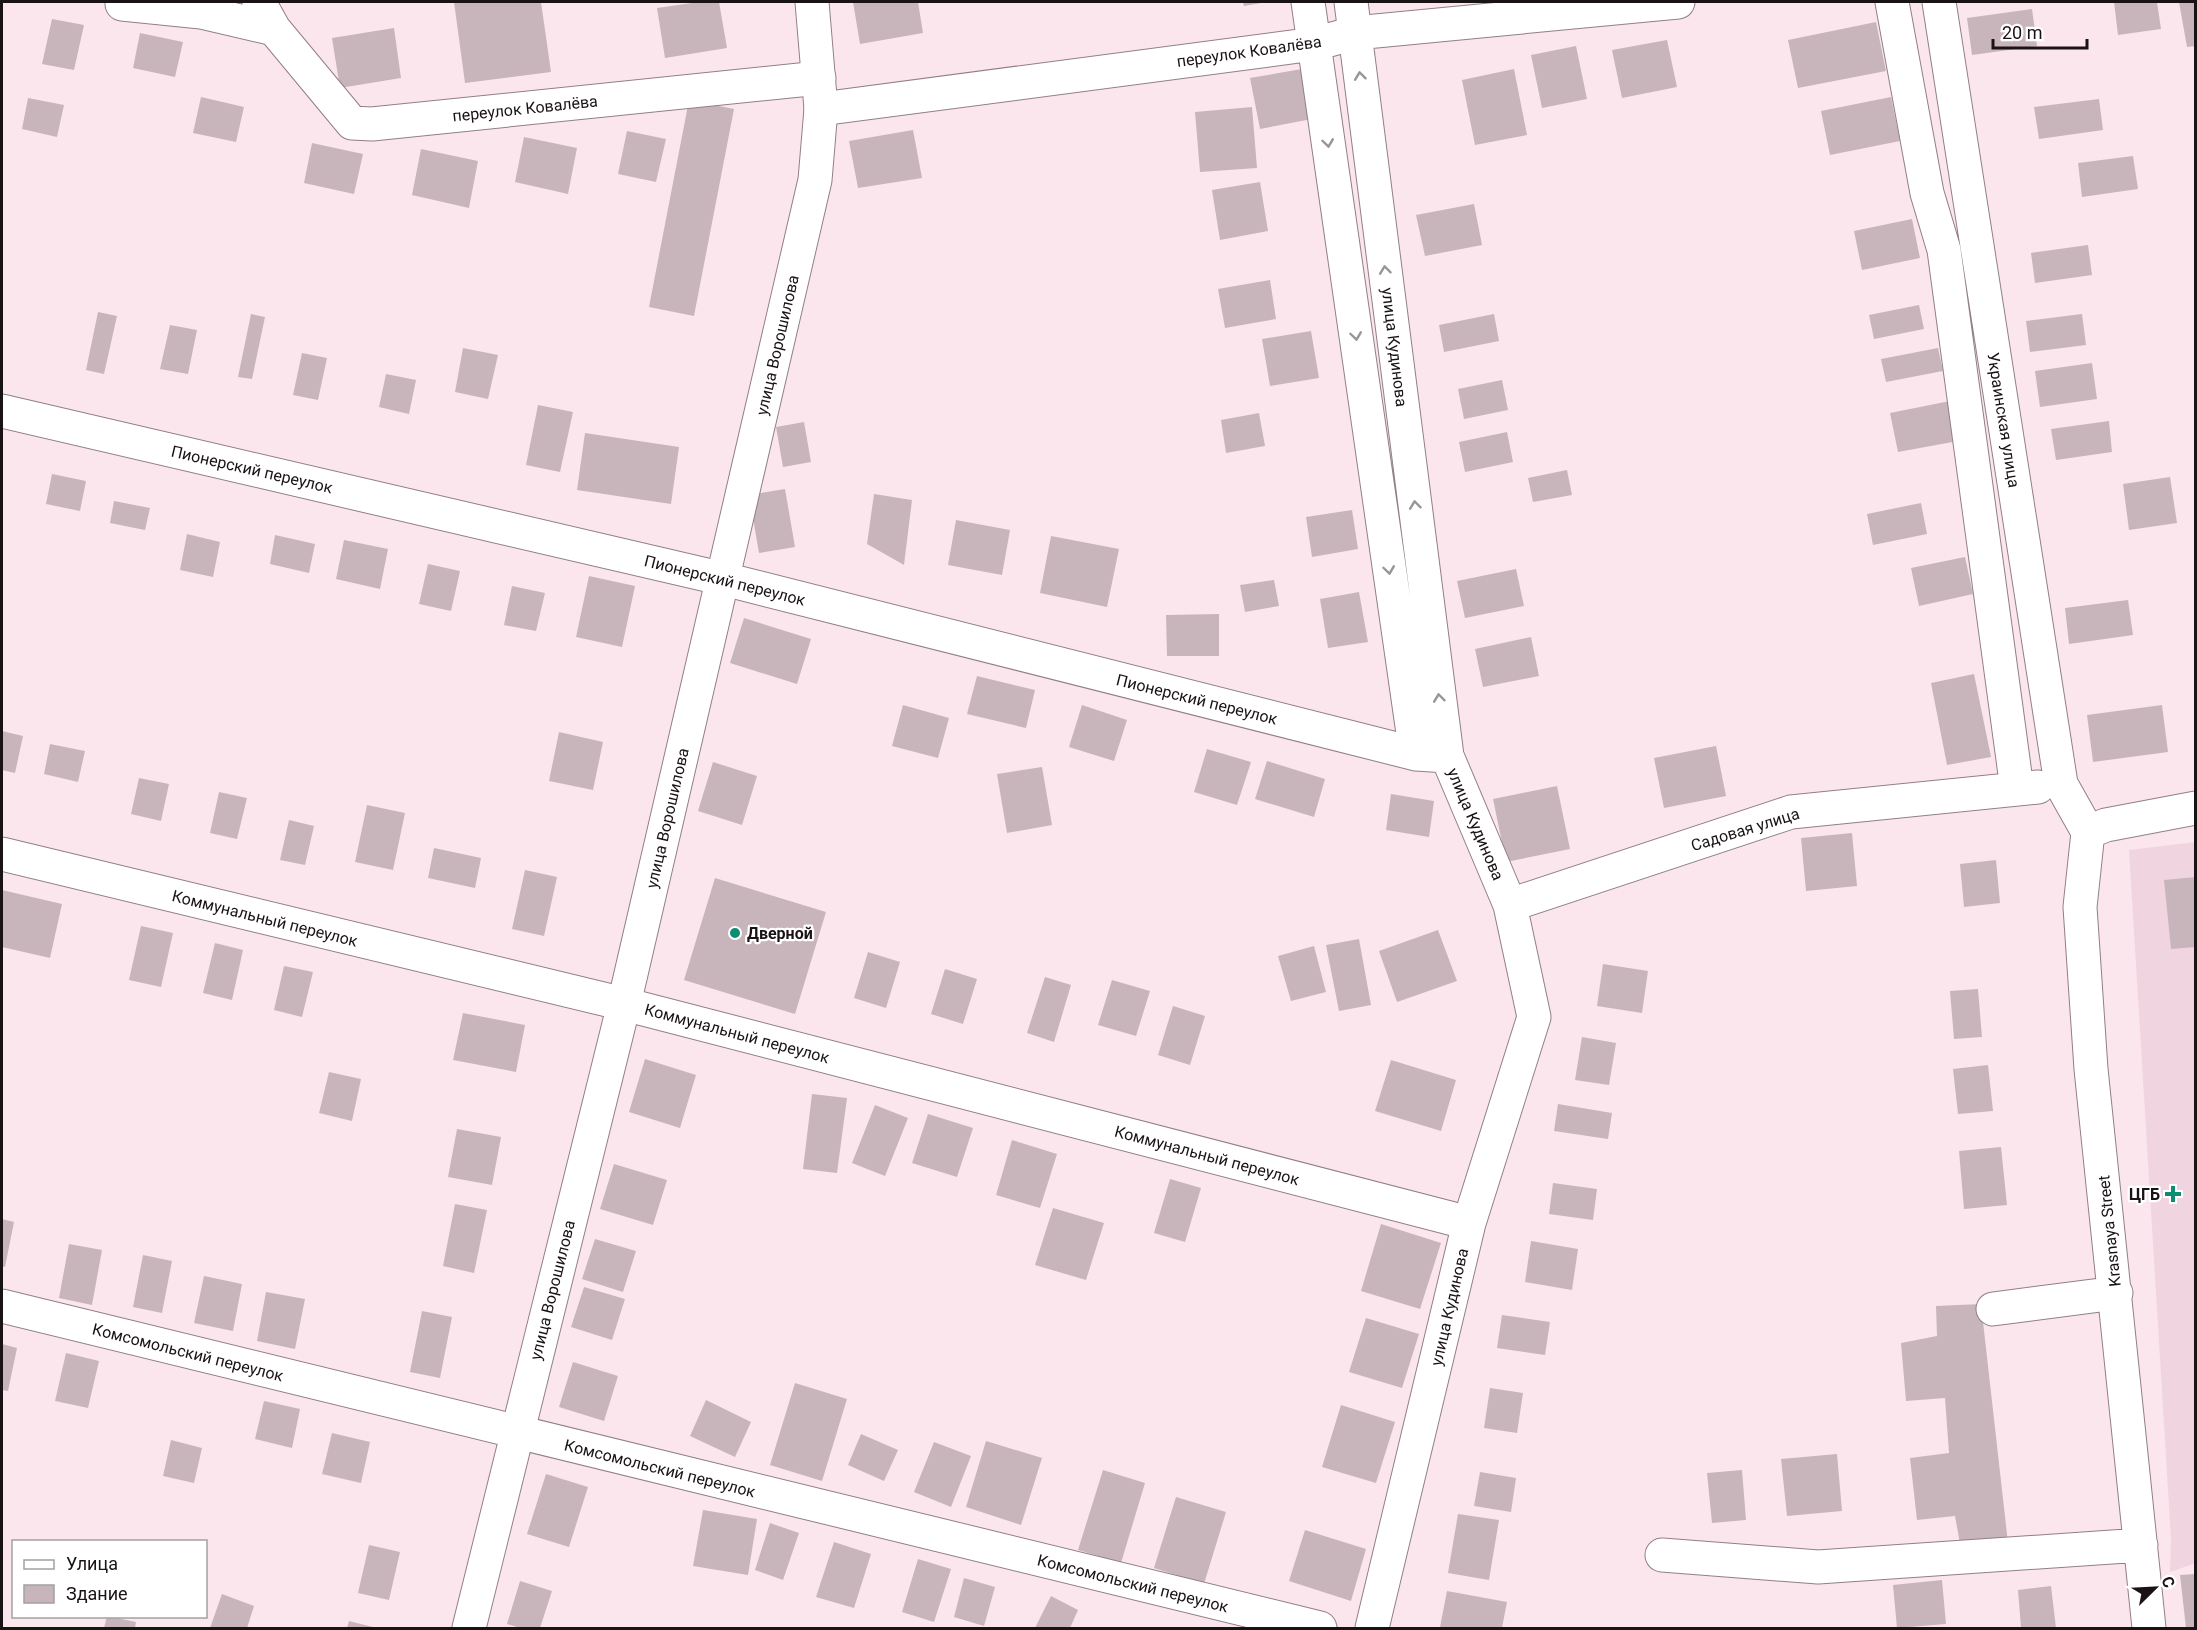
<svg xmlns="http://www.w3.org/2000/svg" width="2197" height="1630" font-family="Roboto,sans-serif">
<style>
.built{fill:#f0d5e0}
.building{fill:#c8b5bc}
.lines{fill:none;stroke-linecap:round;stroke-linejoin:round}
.minor-casing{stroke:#927f86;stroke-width:35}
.major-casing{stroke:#927f86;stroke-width:35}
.minor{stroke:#fff;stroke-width:33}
.major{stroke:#fff;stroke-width:33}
.oneway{stroke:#989596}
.poi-dot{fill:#0c8d72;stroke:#fff;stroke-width:2}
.labels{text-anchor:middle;stroke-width:4.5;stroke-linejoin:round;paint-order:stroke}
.street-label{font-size:16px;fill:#1a1316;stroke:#fff}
.poi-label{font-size:16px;font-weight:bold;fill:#1a1316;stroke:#fff;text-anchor:start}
</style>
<rect width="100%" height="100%" fill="#fbe6ee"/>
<path class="built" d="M 2195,842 L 2196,1563 L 2170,1572 L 2171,1539 L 2129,850 Z"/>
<path class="building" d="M 454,2 L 541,2 L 551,72 L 465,83 Z
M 699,2 L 719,2 L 727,48 L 665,58 L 657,8 Z
M 853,2 L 918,2 L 923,33 L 860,44 Z
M 1243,2 L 1261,2 L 1261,3 L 1244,6 Z
M 2114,2 L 2157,2 L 2161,29 L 2118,35 Z
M 2179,2 L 2196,2 L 2196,46 L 2187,47 Z
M 2032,9 L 2037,46 L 1972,55 L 1967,18 Z
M 52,19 L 84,25 L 74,70 L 42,64 Z
M 1876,22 L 1886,71 L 1798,88 L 1788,40 Z
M 394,28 L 401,78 L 340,88 L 332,38 Z
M 140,33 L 183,42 L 175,77 L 133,68 Z
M 1667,40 L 1677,87 L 1622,98 L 1612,50 Z
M 1576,46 L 1587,99 L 1542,108 L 1531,55 Z
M 1308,68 L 1317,118 L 1260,129 L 1250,78 Z
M 1514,69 L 1527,135 L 1475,145 L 1462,80 Z
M 201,97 L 244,107 L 236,142 L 193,133 Z
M 1891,97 L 1900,141 L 1830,155 L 1821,111 Z
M 28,98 L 64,105 L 57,137 L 22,129 Z
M 2099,99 L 2103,130 L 2039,139 L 2034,107 Z
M 689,100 L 734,109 L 694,316 L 649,307 Z
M 1252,107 L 1257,168 L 1200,172 L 1195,112 Z
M 913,130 L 922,178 L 858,188 L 849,141 Z
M 627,131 L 666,139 L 656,182 L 618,174 Z
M 524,137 L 577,148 L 568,194 L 515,182 Z
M 312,143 L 363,154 L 354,194 L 304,183 Z
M 421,149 L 478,161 L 469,208 L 412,195 Z
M 2133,156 L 2138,189 L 2082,197 L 2078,163 Z
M 1260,182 L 1268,231 L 1220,240 L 1212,190 Z
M 1474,204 L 1482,245 L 1425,256 L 1416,215 Z
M 1912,219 L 1920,258 L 1862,270 L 1854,231 Z
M 2088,245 L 2092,275 L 2035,283 L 2031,253 Z
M 1270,280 L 1276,319 L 1225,328 L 1218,289 Z
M 1919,305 L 1924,329 L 1874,339 L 1869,315 Z
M 98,312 L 117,316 L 104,374 L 86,370 Z
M 251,314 L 265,317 L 252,379 L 238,377 Z
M 1494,314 L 1499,341 L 1444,352 L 1439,325 Z
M 2082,314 L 2086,345 L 2030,352 L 2026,321 Z
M 170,325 L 197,330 L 188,374 L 160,369 Z
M 1311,331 L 1319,378 L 1270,386 L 1262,339 Z
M 463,348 L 498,355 L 488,399 L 455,392 Z
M 1938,348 L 1943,371 L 1886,382 L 1881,359 Z
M 302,353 L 327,358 L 318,400 L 293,395 Z
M 2092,363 L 2097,399 L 2040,407 L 2035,371 Z
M 386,374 L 416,380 L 409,414 L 379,407 Z
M 1502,380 L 1508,410 L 1464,419 L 1458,389 Z
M 1950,401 L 1958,441 L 1898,452 L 1890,413 Z
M 538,405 L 573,412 L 560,472 L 526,465 Z
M 1259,413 L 1265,446 L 1226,453 L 1221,420 Z
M 2109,421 L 2112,452 L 2056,460 L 2051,429 Z
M 804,422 L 811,462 L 783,467 L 776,427 Z
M 1507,432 L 1513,462 L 1465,472 L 1459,442 Z
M 585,433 L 679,447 L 671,504 L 577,490 Z
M 1567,470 L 1572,495 L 1533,502 L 1528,478 Z
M 52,474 L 86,481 L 80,511 L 46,504 Z
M 2170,477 L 2177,523 L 2129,530 L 2123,484 Z
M 785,489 L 795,547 L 759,553 L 749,495 Z
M 874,494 L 912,500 L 904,565 L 867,544 Z
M 114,501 L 150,508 L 145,530 L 110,523 Z
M 1921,503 L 1927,534 L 1873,545 L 1867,514 Z
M 1352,510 L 1358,549 L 1312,557 L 1306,517 Z
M 956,520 L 1010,530 L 1002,575 L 948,565 Z
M 187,534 L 220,542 L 213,577 L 180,570 Z
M 275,535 L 315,544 L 309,573 L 270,564 Z
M 1051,536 L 1119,549 L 1107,607 L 1040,593 Z
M 344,540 L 388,549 L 380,589 L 336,579 Z
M 1965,557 L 1973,594 L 1919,606 L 1911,568 Z
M 428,564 L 460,571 L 451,611 L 419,604 Z
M 1516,569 L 1524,606 L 1465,618 L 1457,581 Z
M 589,576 L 635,586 L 622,647 L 576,637 Z
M 1274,580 L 1279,606 L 1245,612 L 1240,585 Z
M 512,586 L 545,593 L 536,631 L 504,625 Z
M 1359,592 L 1368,642 L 1328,648 L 1320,599 Z
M 2128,600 L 2133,635 L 2069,644 L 2065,608 Z
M 1219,614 L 1219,656 L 1167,656 L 1166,615 Z
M 744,618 L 811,639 L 797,684 L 730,663 Z
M 1531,637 L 1539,676 L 1483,687 L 1475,649 Z
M 1974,674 L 1991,757 L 1947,765 L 1931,683 Z
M 977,676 L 1035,690 L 1026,728 L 967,714 Z
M 903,705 L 949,718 L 938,758 L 892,746 Z
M 1082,705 L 1127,720 L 1114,761 L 1069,747 Z
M 2162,705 L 2168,752 L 2093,762 L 2087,715 Z
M 2,731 L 23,736 L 15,773 L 2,770 Z
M 559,732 L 603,742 L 593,790 L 549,781 Z
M 50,744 L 85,751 L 78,782 L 44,774 Z
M 1716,746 L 1726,796 L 1664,808 L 1654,758 Z
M 1207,749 L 1251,762 L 1237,805 L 1194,792 Z
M 1267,761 L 1325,779 L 1314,817 L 1255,799 Z
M 713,762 L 757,776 L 742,825 L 698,811 Z
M 1042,767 L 1052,825 L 1007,833 L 997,774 Z
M 139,778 L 169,784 L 161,821 L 131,814 Z
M 1557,786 L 1570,849 L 1506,862 L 1493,799 Z
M 219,792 L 247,798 L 237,839 L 210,833 Z
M 1391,794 L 1434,801 L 1429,837 L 1386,830 Z
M 367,805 L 405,813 L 393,870 L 355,862 Z
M 289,820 L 314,826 L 305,865 L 280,860 Z
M 1852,833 L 1857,886 L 1806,891 L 1801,838 Z
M 434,848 L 481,858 L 475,888 L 428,878 Z
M 1996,860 L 2000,903 L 1964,907 L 1960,864 Z
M 525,870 L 557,877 L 544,936 L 512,929 Z
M 2196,877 L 2196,947 L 2171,949 L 2164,880 Z
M 715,878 L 826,912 L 795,1014 L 684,980 Z
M 2,890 L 62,904 L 50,958 L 2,947 Z
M 141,926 L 173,933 L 161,987 L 129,980 Z
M 1438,930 L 1457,981 L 1397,1002 L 1379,951 Z
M 1359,939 L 1371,1005 L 1339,1011 L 1326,945 Z
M 215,943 L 243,950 L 232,1000 L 203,993 Z
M 1314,946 L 1326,992 L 1291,1001 L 1278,956 Z
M 868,952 L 900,962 L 886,1008 L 854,998 Z
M 1603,964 L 1648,971 L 1642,1013 L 1597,1006 Z
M 284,966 L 313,972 L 302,1017 L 274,1010 Z
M 945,969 L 977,979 L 963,1024 L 931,1014 Z
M 1045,977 L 1071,985 L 1054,1042 L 1027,1033 Z
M 1112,980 L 1150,991 L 1136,1036 L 1098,1025 Z
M 1978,989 L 1982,1037 L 1954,1039 L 1950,991 Z
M 1173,1006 L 1205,1016 L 1190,1065 L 1158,1055 Z
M 463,1013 L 525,1025 L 516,1072 L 453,1060 Z
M 1582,1037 L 1616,1043 L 1609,1085 L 1575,1080 Z
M 645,1059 L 696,1075 L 680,1128 L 629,1112 Z
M 1391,1060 L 1456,1080 L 1441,1131 L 1375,1111 Z
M 1988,1065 L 1993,1111 L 1958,1114 L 1953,1069 Z
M 329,1072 L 361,1079 L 352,1121 L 319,1113 Z
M 812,1094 L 847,1098 L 837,1173 L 803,1169 Z
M 1558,1104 L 1612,1113 L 1608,1139 L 1554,1131 Z
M 875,1105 L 908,1118 L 885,1176 L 852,1163 Z
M 928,1114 L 973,1128 L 957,1177 L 912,1163 Z
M 457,1129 L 501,1137 L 492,1185 L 448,1177 Z
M 1012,1140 L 1057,1154 L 1040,1208 L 996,1195 Z
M 2001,1147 L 2007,1205 L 1964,1209 L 1959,1151 Z
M 614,1164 L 667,1180 L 653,1225 L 600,1209 Z
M 1170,1179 L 1201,1188 L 1185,1242 L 1154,1233 Z
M 1553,1183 L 1597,1189 L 1593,1220 L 1549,1214 Z
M 455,1204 L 487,1210 L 474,1273 L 443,1266 Z
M 1053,1208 L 1104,1223 L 1086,1280 L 1035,1265 Z
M 2,1219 L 14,1222 L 5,1267 L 2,1266 Z
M 1381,1224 L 1441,1243 L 1420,1309 L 1361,1291 Z
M 595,1239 L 636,1251 L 623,1292 L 582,1279 Z
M 1531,1241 L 1578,1249 L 1572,1290 L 1525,1282 Z
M 69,1244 L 102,1250 L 92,1305 L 59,1298 Z
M 143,1255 L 172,1261 L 162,1313 L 133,1307 Z
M 204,1276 L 242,1284 L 233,1331 L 194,1323 Z
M 584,1287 L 625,1299 L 612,1340 L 571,1327 Z
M 266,1292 L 305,1299 L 295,1349 L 257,1341 Z
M 1981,1304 L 2008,1543 L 1961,1549 L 1955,1516 L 1917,1520 L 1910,1458 L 1949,1453 L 1945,1398 L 1906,1401 L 1901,1343 L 1937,1336 L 1936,1306 Z
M 422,1311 L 452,1317 L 440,1378 L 410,1372 Z
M 1502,1315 L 1550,1322 L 1545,1355 L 1497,1348 Z
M 1366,1318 L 1419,1334 L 1402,1388 L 1349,1372 Z
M 2,1344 L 17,1348 L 8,1391 L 2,1390 Z
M 66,1353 L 99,1361 L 88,1408 L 55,1401 Z
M 573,1362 L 618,1376 L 604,1421 L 559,1407 Z
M 795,1383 L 847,1399 L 822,1481 L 770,1465 Z
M 1490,1388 L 1523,1393 L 1517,1433 L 1484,1428 Z
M 706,1400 L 751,1422 L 735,1457 L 690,1436 Z
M 264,1401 L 300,1409 L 292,1448 L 255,1439 Z
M 1341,1405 L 1395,1422 L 1376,1483 L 1322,1467 Z
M 332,1433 L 370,1442 L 361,1483 L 322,1474 Z
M 861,1434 L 898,1450 L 884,1481 L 848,1465 Z
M 171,1440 L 202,1448 L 194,1483 L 163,1476 Z
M 986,1441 L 1042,1458 L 1021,1525 L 966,1507 Z
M 934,1442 L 971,1456 L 951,1507 L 914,1492 Z
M 1837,1454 L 1842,1511 L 1787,1516 L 1781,1459 Z
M 1103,1470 L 1145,1483 L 1121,1563 L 1078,1550 Z
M 1742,1470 L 1746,1520 L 1712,1523 L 1707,1473 Z
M 1480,1472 L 1516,1478 L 1511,1512 L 1474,1506 Z
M 546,1474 L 588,1487 L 569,1547 L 527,1534 Z
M 1176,1497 L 1226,1512 L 1204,1584 L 1154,1568 Z
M 703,1510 L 757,1519 L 748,1575 L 693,1566 Z
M 1458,1514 L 1499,1520 L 1489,1580 L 1448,1573 Z
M 770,1523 L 799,1533 L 783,1580 L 755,1570 Z
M 1305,1530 L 1366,1549 L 1351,1601 L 1289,1581 Z
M 834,1542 L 871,1554 L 854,1608 L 816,1597 Z
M 369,1545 L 400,1552 L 389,1600 L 358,1593 Z
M 918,1559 L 951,1569 L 934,1622 L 902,1612 Z
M 2196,1574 L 2196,1628 L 2186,1628 L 2180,1575 Z
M 964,1578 L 995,1587 L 984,1626 L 954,1617 Z
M 1942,1580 L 1946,1624 L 1897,1628 L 1893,1585 Z
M 520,1581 L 552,1591 L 540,1628 L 520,1628 L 507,1624 Z
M 2051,1586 L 2056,1628 L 2021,1628 L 2018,1590 Z
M 1447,1591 L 1507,1602 L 1502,1628 L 1440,1627 Z
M 222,1594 L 254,1606 L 247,1628 L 210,1628 Z
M 1051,1596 L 1078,1610 L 1070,1628 L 1035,1628 Z
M 107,1616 L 136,1622 L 135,1628 L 104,1628 Z
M 349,1621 L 377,1628 L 347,1628 Z"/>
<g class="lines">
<g class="minor-casing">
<path id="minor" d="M 259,2 L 274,29 L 352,123 L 372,124 L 819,78
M 1308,2 L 1416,754
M 1351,2 L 1447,756 L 1510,905 L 1534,1017 L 1469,1223 L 1372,1628
M 1892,2 L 1927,193 L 1944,250 L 2017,789
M 1939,2 L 2061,784 L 2088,832
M 122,4 L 201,12 L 274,29
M 821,109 L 1314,44 L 1355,33 L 1678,2
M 2,411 L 724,579 L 1416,754 L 1447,756
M 2088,832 L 2080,907 L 2091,1069 L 2149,1628
M 2088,832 L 2106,825 L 2196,808
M 2,854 L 624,1004 L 1469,1223
M 1510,905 L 1791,812 L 2038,787
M 2,1306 L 1320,1628
M 1993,1309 L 2116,1293
M 1662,1555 L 1818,1567 L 2141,1545"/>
</g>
<g class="major-casing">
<path id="major" d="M 469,1628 L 624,1004 L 815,180 L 821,109 L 812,2"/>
</g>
<use href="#minor" class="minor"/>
<use href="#major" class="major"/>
</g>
<defs><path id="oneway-chevron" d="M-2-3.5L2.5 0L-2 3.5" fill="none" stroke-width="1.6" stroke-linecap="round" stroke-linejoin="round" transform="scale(1.5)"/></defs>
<g class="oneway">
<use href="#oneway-chevron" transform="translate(1360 76) rotate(-97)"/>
<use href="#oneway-chevron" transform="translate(1328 143) rotate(82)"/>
<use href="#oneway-chevron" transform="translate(1385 270) rotate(-97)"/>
<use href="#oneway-chevron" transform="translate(1356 336) rotate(82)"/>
<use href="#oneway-chevron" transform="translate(1415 505) rotate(-97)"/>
<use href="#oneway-chevron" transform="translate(1389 570) rotate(82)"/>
<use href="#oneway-chevron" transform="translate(1439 698) rotate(-97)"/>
</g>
<g class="poi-dot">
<circle cx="735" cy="933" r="6"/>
<path d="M2170 1185h6v6h6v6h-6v6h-6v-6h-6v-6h6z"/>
</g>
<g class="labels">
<g class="street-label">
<text transform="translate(1249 51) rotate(-8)" y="6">переулок Ковалёва</text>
<text transform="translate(525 108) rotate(-6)" y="6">переулок Ковалёва</text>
<text transform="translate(777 345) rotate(-77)" y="6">улица Ворошилова</text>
<text transform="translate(1395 347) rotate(83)" y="6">улица Кудинова</text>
<text transform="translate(2004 420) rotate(81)" y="6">Украинская улица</text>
<text transform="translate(252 469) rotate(13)" y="6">Пионерский переулок</text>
<text transform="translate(725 580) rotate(14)" y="6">Пионерский переулок</text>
<text transform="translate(1197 699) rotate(14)" y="6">Пионерский переулок</text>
<text transform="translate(667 818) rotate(-77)" y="6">улица Ворошилова</text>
<text transform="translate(1476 824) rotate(67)" y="6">улица Кудинова</text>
<text transform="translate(1745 829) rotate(-17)" y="6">Садовая улица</text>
<text transform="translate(265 918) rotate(14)" y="6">Коммунальный переулок</text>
<text transform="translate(737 1033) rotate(15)" y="6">Коммунальный переулок</text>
<text transform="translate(1207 1155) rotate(15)" y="6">Коммунальный переулок</text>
<text transform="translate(2109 1231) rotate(-96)" y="6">Krasnaya Street</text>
<text transform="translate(552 1290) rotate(-76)" y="6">улица Ворошилова</text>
<text transform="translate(1449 1307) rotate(-77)" y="6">улица Кудинова</text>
<text transform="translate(188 1352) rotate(14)" y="6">Комсомольский переулок</text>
<text transform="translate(660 1468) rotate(14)" y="6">Комсомольский переулок</text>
<text transform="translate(1133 1583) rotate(14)" y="6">Комсомольский переулок</text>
</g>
<g class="poi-label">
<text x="747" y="939">Дверной</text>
<text x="2160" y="1200" text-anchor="end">ЦГБ</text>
</g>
</g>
<rect width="2197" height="1630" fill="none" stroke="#1a1316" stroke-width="6"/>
<rect x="12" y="1540" width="195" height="78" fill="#ffffff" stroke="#a3a1a2" stroke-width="1.5"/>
<rect x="24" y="1560" width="30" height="9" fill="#ffffff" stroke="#a3a1a2" stroke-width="1.5"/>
<text x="66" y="1570" font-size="18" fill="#1a1316">Улица</text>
<rect x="24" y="1585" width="30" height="18" fill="#c8b5bc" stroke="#a3a1a2" stroke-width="1.5"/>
<text x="66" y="1600" font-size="18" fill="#1a1316">Здание</text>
<g transform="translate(2155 1588) rotate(66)" stroke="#ffffff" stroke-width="4.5" paint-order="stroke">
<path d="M0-4.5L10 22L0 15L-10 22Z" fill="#1a1316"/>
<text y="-9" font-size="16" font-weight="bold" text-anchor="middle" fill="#1a1316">С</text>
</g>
<path d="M1993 39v9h94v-9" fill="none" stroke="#1a1316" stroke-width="3"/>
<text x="2002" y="39" font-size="18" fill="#1a1316" stroke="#ffffff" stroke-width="4.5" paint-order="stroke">20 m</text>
</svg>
